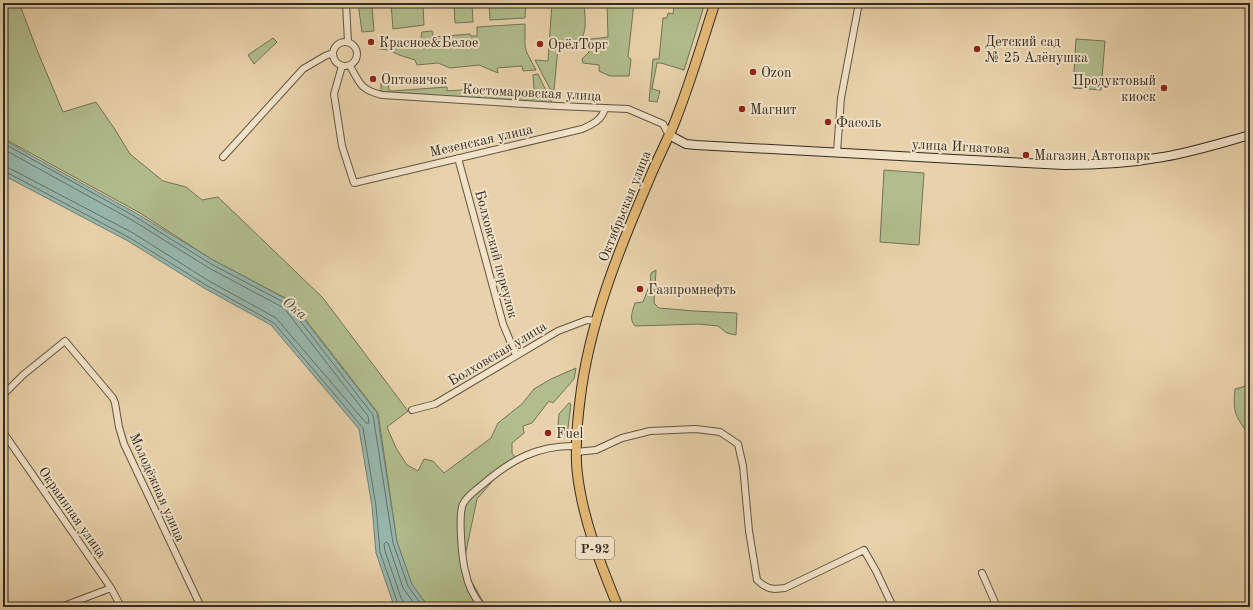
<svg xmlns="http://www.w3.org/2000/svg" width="1253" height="610" font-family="'Old Standard TT',serif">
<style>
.green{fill:#b1bd8d;stroke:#727458}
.water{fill:#97b7ad;stroke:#6f7f75}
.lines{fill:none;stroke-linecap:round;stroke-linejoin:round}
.shore{stroke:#657268;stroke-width:1}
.street-casing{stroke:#605644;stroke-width:8}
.secondary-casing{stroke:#332c22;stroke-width:10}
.primary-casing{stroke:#332c22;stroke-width:11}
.street{stroke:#f1e2c8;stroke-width:6}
.secondary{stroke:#f1e2c8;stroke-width:8}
.primary{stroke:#e4b976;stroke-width:9}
.poi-dot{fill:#8f2418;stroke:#f1e2c8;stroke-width:1.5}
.labels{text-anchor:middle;stroke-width:4;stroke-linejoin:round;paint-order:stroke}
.shield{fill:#f1e2c8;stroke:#6c6354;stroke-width:1}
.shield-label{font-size:13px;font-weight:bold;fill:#332c22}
.poi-label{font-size:14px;fill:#332c22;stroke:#f1e2c8;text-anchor:start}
.street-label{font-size:14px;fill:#332c22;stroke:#f1e2c8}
.water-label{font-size:15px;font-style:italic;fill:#4c4f45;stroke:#f1e2c8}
</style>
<rect width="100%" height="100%" fill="#e9d2ab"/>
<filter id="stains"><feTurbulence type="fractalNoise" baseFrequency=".005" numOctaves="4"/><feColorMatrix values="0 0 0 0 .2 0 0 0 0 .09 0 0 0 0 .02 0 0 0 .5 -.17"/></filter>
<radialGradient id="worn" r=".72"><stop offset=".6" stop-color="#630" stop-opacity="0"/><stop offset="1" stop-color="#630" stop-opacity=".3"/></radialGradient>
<path class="green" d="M 3,3 L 19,3 L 39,55 L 63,112 L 96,102 L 114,128 L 130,154 L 163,181 L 186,187 L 202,200 L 218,197 L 323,298 L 408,411 L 387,427 L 396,448 L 407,465 L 418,471 L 424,459 L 433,461 L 444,473 L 491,438 L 498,423 L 522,404 L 534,389 L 551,379 L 576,368 L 574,379 L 553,403 L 549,401 L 532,423 L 523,426 L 524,433 L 512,443 L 512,453 L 516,458 L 509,462 L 477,499 L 463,566 L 486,607 L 429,607 L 412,585 L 397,542 L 378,413 L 291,301 L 213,260 L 140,213 L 3,138 Z
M 358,3 L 365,3 L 365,6 L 372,6 L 374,31 L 362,32 Z
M 391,3 L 423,3 L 424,25 L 393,29 Z
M 454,3 L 472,3 L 473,22 L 455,23 Z
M 489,3 L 526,3 L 525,18 L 490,20 Z
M 552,3 L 584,3 C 585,22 589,35 573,49 L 558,48 L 554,90 L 550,89 L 535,60 L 548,61 Z
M 607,3 L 634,3 L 628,57 L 631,59 L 629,76 L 610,76 L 599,71 L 599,65 L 583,63 L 582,59 L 589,52 L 591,39 L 608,37 Z
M 680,3 L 705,3 L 684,70 L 661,63 L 657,63 L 652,89 L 660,91 L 657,102 L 649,101 L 653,59 L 659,59 L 663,18 L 667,18 L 668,13 L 673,14 L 674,7 L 679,8 Z
M 525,24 L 525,46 L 527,53 L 536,70 L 523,71 L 522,66 L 497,68 L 498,73 L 479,65 L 450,68 L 438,63 L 417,65 L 415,60 L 399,55 L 389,50 L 379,49 L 380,40 L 384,39 L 385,46 L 420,43 L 422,32 L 432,31 L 433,37 L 470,34 L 471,36 L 477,36 L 477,27 Z
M 273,38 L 277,42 L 254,64 L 248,55 Z
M 1076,39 L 1105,41 L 1101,90 L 1073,88 Z
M 538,74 L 552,103 L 381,92 L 381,83 L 388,83 L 389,90 L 391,91 L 447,87 L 447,91 L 487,88 L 488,93 L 534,90 L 533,75 Z
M 884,170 L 924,173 L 919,245 L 880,242 Z
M 656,270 L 654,303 L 659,308 L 694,311 L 737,313 L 736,335 L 727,333 L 718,326 L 699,324 L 635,326 C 629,319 632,312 635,303 L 643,302 L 650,284 L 651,273 Z
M 1250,385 L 1250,439 C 1247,432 1243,427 1239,420 C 1233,411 1234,400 1235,389 Z
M 569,403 L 571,404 L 567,436 L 565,436 L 558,425 L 559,414 Z"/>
<path class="water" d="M 3,139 L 34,157 L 136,213 L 213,260 L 290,301 L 377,413 L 397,542 L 412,584 L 428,607 L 396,607 L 393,603 L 376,553 L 372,506 L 359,429 L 271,325 L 204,288 L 128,241 L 3,175 Z"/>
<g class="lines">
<path class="shore" d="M 3,143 L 134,216 L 211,264 L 287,304 L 373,415 L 393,543 L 408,586 L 423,607
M 3,149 L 132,220 L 209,268 L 284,308 L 368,416 L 369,423 L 366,423 L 276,318 L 209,281 L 133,233 L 9,168 L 3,167
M 3,172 L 6,172 L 130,238 L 206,285 L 274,323 L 363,428 L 376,506 L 380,552 L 399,607
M 404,607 L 404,602 L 401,598 L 385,551 L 384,544 L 386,542 L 388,543 L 403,588 L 417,607"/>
<g class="street-casing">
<path id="street" d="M 346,3 L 348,42
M333 54a12 12 0 1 1 24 0a12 12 0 1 1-24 0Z
M 342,66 L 334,94 L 342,146 L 354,183 L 582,129 C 593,124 602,120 605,108
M 350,66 C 360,83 360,90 382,95 L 557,106 L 628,109 L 663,124 L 669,135
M 837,152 L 841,98 L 859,3
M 223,157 L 303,69 L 325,56 L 333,53
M 458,158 L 503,324 L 516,355
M 3,395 L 23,375 L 65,341 L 113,398 L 115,403 L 119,427 L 124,444 L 201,607
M 412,410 L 435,404 L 558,331 L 587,320 L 596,321
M 3,432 L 111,588 L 121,607
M 576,452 L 596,450 L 622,438 L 650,431 L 696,429 L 720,432 L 738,444 L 743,466 L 749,531 L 757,580 L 763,585 L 769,588 L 775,589 L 785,588 L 864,550 L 876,571 L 893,607
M 982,573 L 997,607
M 61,607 L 111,588
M 482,607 C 475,598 468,586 466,574 C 462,562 458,515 463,504 C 467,496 475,491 482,485 C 511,460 537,445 576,446"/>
</g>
<g class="secondary-casing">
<path id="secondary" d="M 669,135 L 686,144 L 696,145 L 1064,165 C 1098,165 1130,163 1163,157 C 1193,152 1221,143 1250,135"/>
</g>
<g class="primary-casing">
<path id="primary" d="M 618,607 C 600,563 582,518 577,470 C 575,447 577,424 580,400 C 589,324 618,252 648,182 C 656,162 666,143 674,124 C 690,84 702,43 715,3"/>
</g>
<use href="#street" class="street"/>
<use href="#secondary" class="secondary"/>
<use href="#primary" class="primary"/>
</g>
<g class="poi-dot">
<circle cx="371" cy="42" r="4"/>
<circle cx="540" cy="44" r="4"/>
<circle cx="977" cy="49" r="4"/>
<circle cx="753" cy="72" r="4"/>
<circle cx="373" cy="79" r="4"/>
<circle cx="1164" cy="88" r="4"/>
<circle cx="742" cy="109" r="4"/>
<circle cx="828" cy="122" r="4"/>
<circle cx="1026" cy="155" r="4"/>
<circle cx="640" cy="289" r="4"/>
<circle cx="548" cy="433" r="4"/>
</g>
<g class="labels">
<rect class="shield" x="576" y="537" width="38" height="22" rx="3"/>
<g class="shield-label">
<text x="595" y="553">Р-92</text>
</g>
<g class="poi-label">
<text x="985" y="46">Детский сад<tspan x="985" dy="16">№ 25 Алёнушка</tspan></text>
<text x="379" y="47">Красное&amp;Белое</text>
<text x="548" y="49">ОрёлТорг</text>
<text x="761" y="77">Ozon</text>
<text x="381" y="84">Оптовичок</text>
<text x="1156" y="85" text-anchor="end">Продуктовый<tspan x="1156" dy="16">киоск</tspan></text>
<text x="750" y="114">Магнит</text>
<text x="836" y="127">Фасоль</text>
<text x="1034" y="160">Магазин Автопарк</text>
<text x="648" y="294">Газпромнефть</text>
<text x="556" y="438">Fuel</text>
</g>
<g class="street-label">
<text transform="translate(532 92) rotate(3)" y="5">Костомаровская улица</text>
<text transform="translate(481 140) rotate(-13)" y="5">Мезенская улица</text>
<text transform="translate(961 146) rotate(3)" y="5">улица Игнатова</text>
<text transform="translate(624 206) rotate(-68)" y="5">Октябрьская улица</text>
<text transform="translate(497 254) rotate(75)" y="5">Болховский переулок</text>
<text transform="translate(497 353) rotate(-31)" y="5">Болховская улица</text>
<text transform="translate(158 487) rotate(66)" y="5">Молодёжная улица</text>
<text transform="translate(73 512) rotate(55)" y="5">Окраинная улица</text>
</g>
<g class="water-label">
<text transform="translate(295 308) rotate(39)" y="5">Ока</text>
</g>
</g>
<rect width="1253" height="610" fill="none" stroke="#e9d2ab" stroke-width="16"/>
<rect x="4" y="4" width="1245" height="602" fill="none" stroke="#332c22" stroke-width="2"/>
<rect x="8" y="8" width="1237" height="594" fill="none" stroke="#332c22"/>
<rect width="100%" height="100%" filter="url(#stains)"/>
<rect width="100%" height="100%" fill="url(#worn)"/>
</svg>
